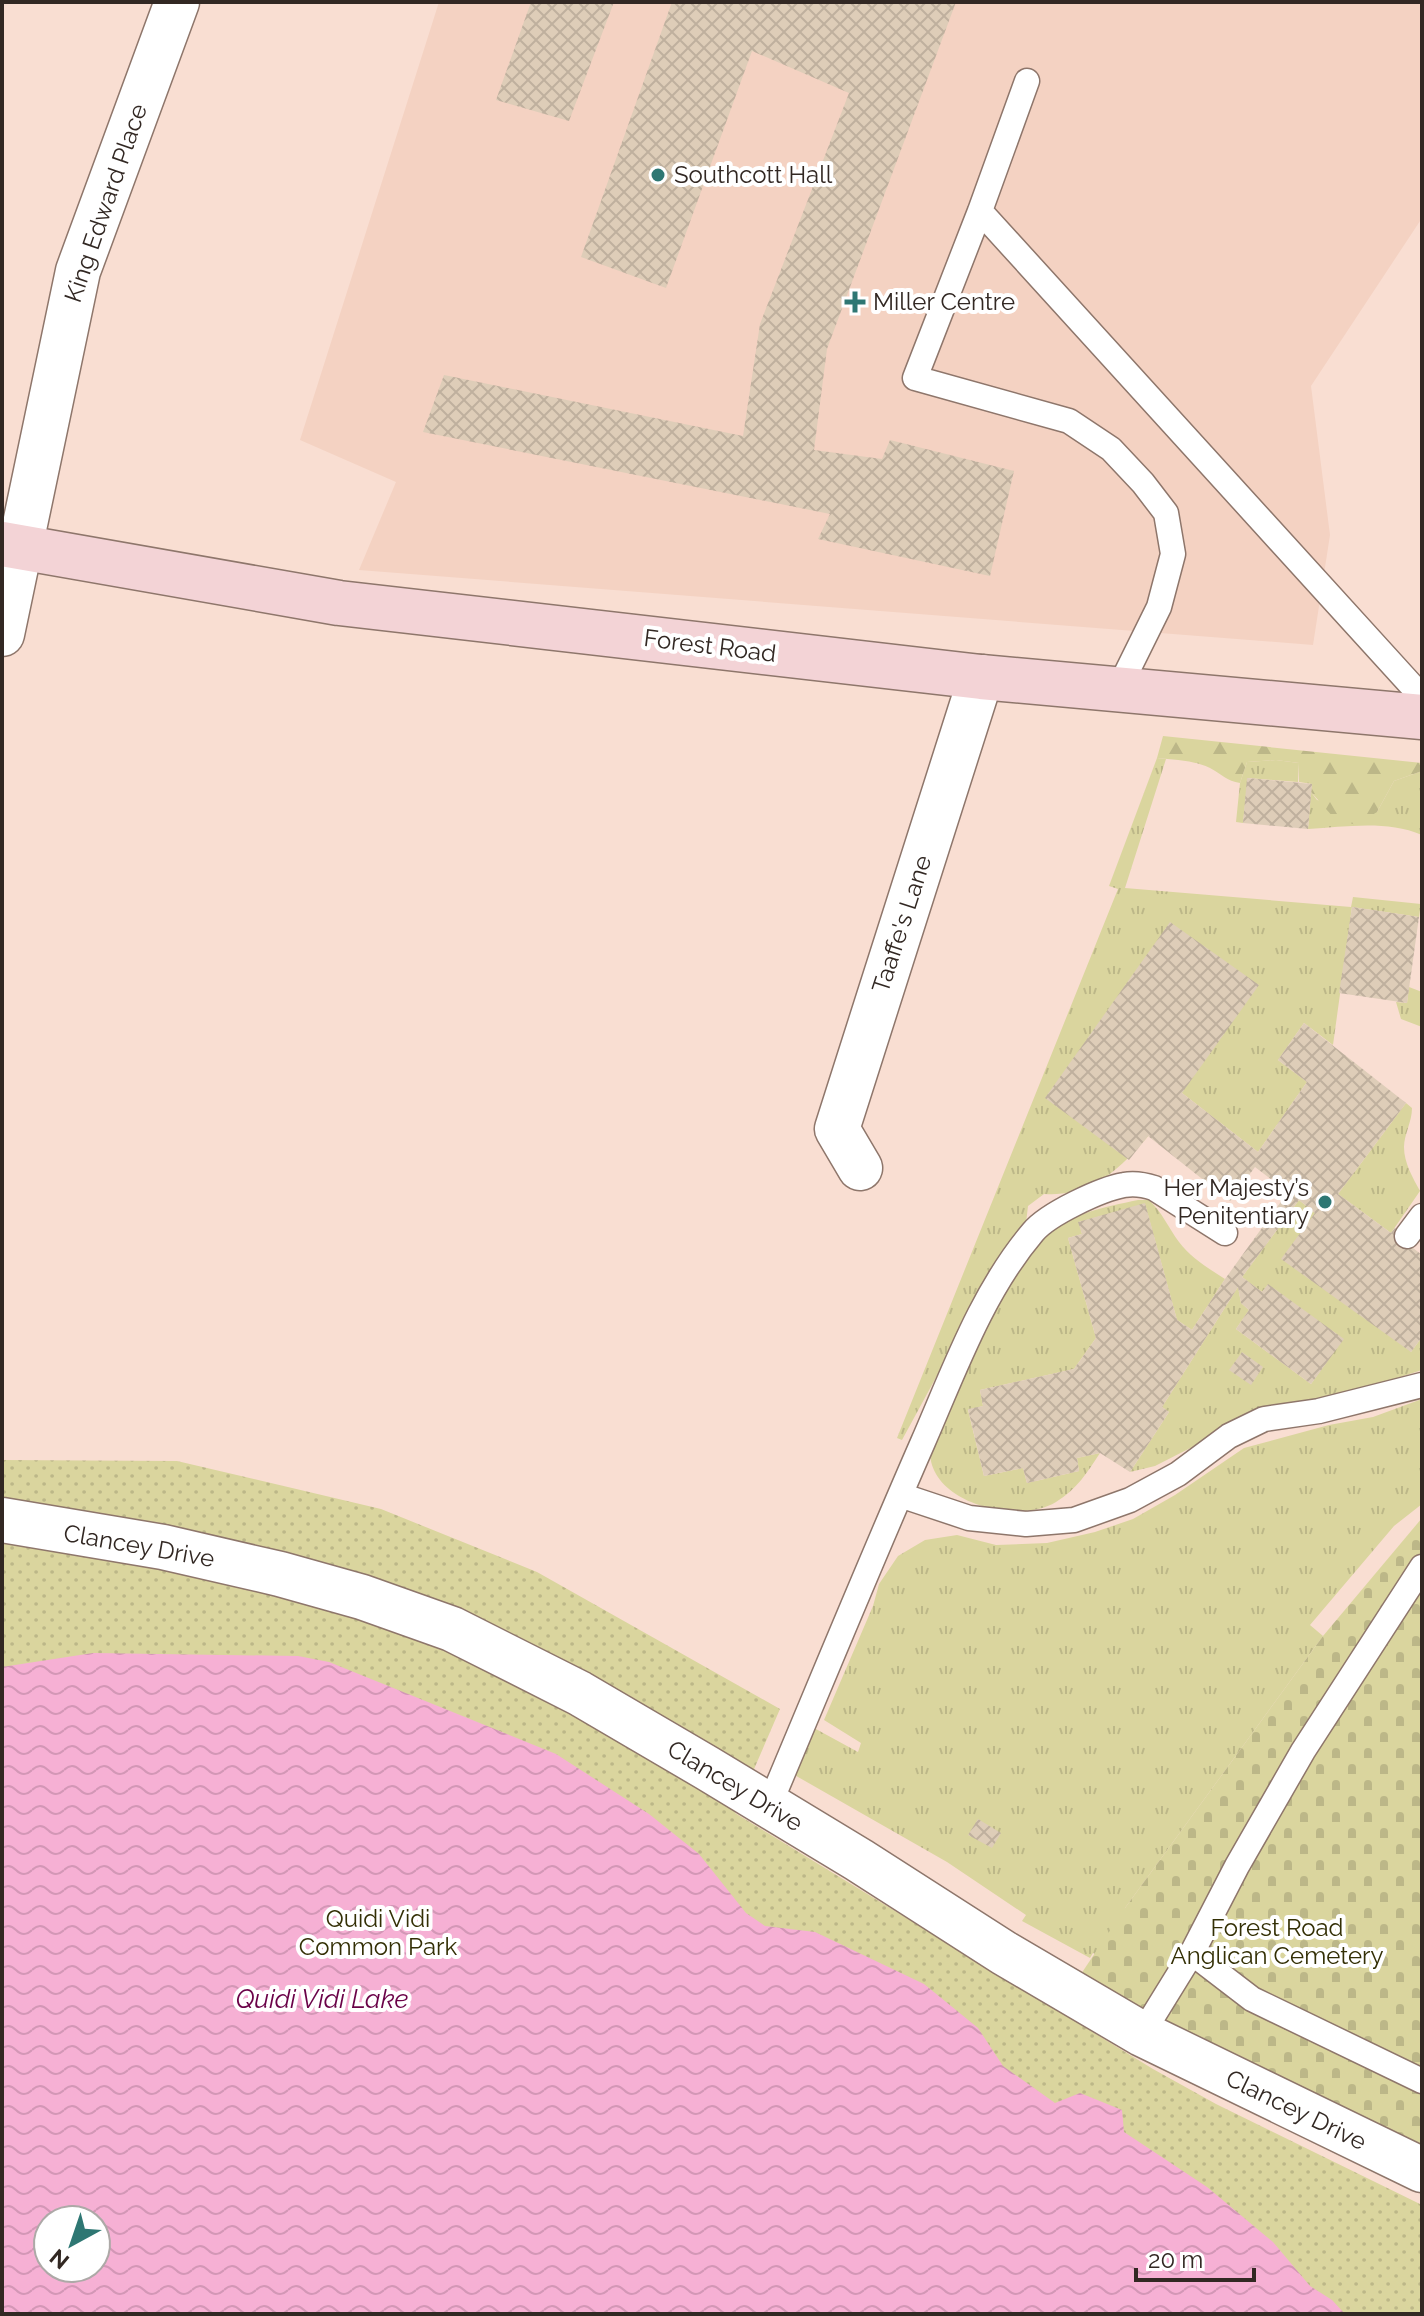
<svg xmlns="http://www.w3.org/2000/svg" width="1424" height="2316" font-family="Raleway,sans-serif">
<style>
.built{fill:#f4d2c2}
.grass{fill:url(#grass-tufts)}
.forest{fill:url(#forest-firs)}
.cemetery{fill:url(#cemetery-stones)}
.park{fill:url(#park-dots);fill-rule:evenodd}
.water{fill:url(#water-waves);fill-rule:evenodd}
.building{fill:url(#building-cross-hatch)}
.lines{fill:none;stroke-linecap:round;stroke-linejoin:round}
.lane-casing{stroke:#8e766b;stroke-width:27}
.street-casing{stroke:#8e766b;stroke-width:47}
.secondary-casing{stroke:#8e766b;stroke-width:47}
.lane{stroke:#fff;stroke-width:24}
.street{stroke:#fff;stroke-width:44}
.secondary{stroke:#f3d3d6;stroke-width:44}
.poi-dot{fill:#2e7773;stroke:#fff;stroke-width:3}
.labels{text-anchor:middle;stroke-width:8;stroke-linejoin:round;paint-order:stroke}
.poi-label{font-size:24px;fill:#322823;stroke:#fff;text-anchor:start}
.street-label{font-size:24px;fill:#322823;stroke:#fff}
.park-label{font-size:24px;fill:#332f05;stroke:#fff}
.water-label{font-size:26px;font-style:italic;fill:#6a0248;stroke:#fff}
</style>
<defs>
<pattern id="grass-tufts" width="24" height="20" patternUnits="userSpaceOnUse" patternTransform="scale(2)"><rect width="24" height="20" fill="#dad59e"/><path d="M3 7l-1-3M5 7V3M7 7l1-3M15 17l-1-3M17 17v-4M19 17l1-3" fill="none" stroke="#bcb788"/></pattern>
<pattern id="forest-firs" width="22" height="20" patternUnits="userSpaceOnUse" patternTransform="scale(2)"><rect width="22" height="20" fill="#dad59e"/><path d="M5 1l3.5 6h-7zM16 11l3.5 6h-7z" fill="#bcb788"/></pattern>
<pattern id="cemetery-stones" width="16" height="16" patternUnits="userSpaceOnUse" patternTransform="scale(2)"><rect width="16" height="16" fill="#dad59e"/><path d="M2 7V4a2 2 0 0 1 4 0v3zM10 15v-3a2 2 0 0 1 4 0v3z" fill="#bcb788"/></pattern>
<pattern id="park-dots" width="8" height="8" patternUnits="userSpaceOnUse" patternTransform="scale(2)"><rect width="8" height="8" fill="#dad59e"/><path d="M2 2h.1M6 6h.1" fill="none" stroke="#bcb788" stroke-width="1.8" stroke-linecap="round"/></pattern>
<pattern id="water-waves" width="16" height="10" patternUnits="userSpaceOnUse" patternTransform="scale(2)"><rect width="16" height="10" fill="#f6b0d4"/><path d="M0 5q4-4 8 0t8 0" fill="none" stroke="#d397b6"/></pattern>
<pattern id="building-cross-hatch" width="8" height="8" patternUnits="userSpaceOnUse" patternTransform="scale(2)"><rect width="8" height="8" fill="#decdb8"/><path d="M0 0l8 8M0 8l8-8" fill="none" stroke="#bfb09e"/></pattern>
</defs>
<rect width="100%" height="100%" fill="#f9ded2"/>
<path class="built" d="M 439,2 L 1422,2 L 1422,218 L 1311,386 L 1330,535 L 1313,645 L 359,570 L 396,482 L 300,440 Z"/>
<path class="grass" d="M 1157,758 L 1166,759 L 1125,888 L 1351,907 L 1353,897 L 1421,904 L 1419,917 L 1352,907 L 1333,1045 L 1304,1023 L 1278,1060 L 1307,1082 L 1258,1152 L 1182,1093 C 1146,1138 1109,1199 1044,1194 L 1028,1206 L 1026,1223 L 1008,1245 L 902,1440 L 897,1438 L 1118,889 L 1109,886 Z
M 1276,760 L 1299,763 L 1298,782 L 1248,778 L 1243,823 L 1236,822 L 1240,783 L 1247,762 Z
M 1422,771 L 1422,835 C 1386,820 1346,827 1308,829 L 1311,792 L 1317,800 L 1377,812 L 1394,781 Z
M 1409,987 L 1422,992 L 1422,1027 L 1401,1019 L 1396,1002 L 1407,1003 Z
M 1406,1103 L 1412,1108 C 1412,1122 1404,1134 1404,1147 C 1404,1163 1413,1178 1420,1191 L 1391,1233 L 1338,1194 Z
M 1138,1200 L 1149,1200 C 1162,1212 1168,1227 1179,1242 C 1191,1258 1208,1268 1225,1279 L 1192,1330 L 1177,1320 L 1145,1204 L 1079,1222 L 1082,1234 L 1068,1238 L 1096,1338 L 1074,1369 L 980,1390 L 983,1406 L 968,1410 L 984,1476 L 1023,1468 L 1027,1483 L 1079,1471 L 1077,1458 L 1100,1453 C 1087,1473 1077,1489 1056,1502 C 1019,1525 929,1504 930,1451 C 930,1426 1022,1254 1042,1237 C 1069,1214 1104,1207 1138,1200 Z
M 1299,1200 L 1315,1213 L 1411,1352 L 1422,1337 L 1422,1370 L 1208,1439 L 1155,1466 L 1130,1472 L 1169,1412 L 1162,1407 L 1238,1287 L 1241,1303 L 1249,1310 L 1236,1329 L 1311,1384 L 1343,1339 L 1268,1285 L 1262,1292 L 1242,1277 Z
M 1422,1399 L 1422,1504 L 1394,1526 L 1310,1625 L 1323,1636 L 1125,1908 L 1120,1966 L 1093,1953 L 1090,1958 L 1022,1921 L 1026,1915 L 947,1862 L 791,1773 L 814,1728 L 858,1752 L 861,1743 L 824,1720 L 873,1606 L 879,1584 L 898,1556 L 925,1540 L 957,1535 L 996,1545 L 1047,1543 L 1095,1532 L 1133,1519 L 1175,1495 L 1244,1448 L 1329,1425 L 1373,1417 Z"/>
<path class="forest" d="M 1163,736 L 1422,763 L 1422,771 L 1394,781 L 1377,812 L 1356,825 L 1334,818 L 1311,792 L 1312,784 L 1299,782 L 1299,763 L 1276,760 L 1247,762 L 1240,783 C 1227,781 1221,774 1210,768 C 1194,760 1174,760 1157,758 Z"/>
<path class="cemetery" d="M 1422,1518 L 1422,2170 L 1069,1992 L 1125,1908 L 1323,1636 Z"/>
<path class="park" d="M 2,1460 L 177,1461 L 381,1509 L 537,1572 L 780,1709 L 735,1813 L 1153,2069 L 1216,2104 L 1422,2205 L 1422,2314 L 2,2314 ZM 48,2220 L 96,2220 L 96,2268 L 48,2268 Z"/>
<path class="water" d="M 93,1653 L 298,1656 L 329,1662 L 556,1754 L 649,1814 L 699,1854 L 746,1913 L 765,1926 L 815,1932 L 924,1984 L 978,2028 L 1003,2066 L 1055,2103 L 1080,2093 L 1122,2110 L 1124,2132 L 1207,2187 L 1273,2242 L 1310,2286 L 1332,2300 L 1345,2314 L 2,2314 L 2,1667 ZM 48,2220 L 96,2220 L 96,2268 L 48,2268 Z"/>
<path class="building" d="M 531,2 L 614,2 L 569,121 L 496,100 Z
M 672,2 L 956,2 L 827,349 L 814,450 L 882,459 L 890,440 L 1014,471 L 990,576 L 818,539 L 830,514 L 423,432 L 444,375 L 743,436 L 760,324 L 849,93 L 752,51 L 666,288 L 581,257 Z
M 1247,778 L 1312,784 L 1308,829 L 1243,823 Z
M 1352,907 L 1419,917 L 1407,1003 L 1339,993 Z
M 1170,922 L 1259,985 L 1182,1093 L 1258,1152 L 1307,1082 L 1278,1060 L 1304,1023 L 1406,1103 L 1338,1194 L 1391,1233 L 1395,1228 L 1416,1244 L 1413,1248 L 1422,1255 L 1422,1337 L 1411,1352 L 1281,1259 L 1315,1213 L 1299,1200 L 1242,1277 L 1262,1292 L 1268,1284 L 1344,1339 L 1311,1384 L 1236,1329 L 1249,1310 L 1241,1303 L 1238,1287 L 1162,1407 L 1169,1412 L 1130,1472 L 1100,1453 L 1077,1458 L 1079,1471 L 1027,1483 L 1023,1468 L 984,1476 L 968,1409 L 983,1406 L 980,1390 L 1074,1369 L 1096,1338 L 1068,1238 L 1082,1234 L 1078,1222 L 1145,1203 L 1177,1320 L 1192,1330 L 1225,1279 L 1288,1192 L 1255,1167 L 1230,1201 L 1148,1136 L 1129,1160 L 1045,1098 Z
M 1242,1352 L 1263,1367 L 1251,1385 L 1229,1370 Z
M 978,1819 L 1001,1833 L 992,1848 L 968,1835 Z"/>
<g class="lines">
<g class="lane-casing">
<path id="lane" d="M 1027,81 L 980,211 L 915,378 L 1069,421 L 1111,449 L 1143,483 L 1166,513 L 1173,554 L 1159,607 L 1119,688
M 980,211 L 1422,697
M 1407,1236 L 1422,1216
M 900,1495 L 969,1518 L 1026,1524 L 1074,1520 L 1130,1500 L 1178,1474 L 1229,1436 L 1264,1419 L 1319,1411 L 1422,1385
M 769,1806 C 820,1685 870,1563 923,1442 C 954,1371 982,1292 1033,1232 C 1048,1214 1101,1189 1124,1185 C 1134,1183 1145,1185 1154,1188 L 1225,1233
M 1192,1953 L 1252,1999 L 1422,2081
M 1142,2034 L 1192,1953 L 1237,1866 L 1303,1751 L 1422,1567"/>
</g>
<g class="street-casing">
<path id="street" d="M 2,634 L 78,271 L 177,2
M 860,1168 L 837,1129 L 981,677
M 2,1520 L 163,1547 L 280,1574 L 362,1597 L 452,1629 L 579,1693 L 707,1768 L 859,1860 L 1004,1953 L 1142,2034 L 1422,2170"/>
</g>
<g class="secondary-casing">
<path id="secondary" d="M 2,544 L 339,603 L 981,677 L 1422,717"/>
</g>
<use href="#lane" class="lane"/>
<use href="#street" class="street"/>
<use href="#secondary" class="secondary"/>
</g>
<g class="poi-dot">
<circle cx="658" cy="175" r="8"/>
<path d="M851 290h8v8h8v8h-8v8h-8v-8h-8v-8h8z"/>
<circle cx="1325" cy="1202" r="8"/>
</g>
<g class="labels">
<g class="poi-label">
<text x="674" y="183">Southcott Hall</text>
<text x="873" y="310">Miller Centre</text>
<text x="1309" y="1196" text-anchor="end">Her Majesty’s<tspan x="1309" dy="28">Penitentiary</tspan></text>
</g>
<g class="street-label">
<text transform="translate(106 203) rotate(-71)" y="8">King Edward Place</text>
<text transform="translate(710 646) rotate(7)" y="8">Forest Road</text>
<text transform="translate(902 924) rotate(-72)" y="8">Taaffe's Lane</text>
<text transform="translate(139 1546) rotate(10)" y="8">Clancey Drive</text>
<text transform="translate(735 1786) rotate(31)" y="8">Clancey Drive</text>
<text transform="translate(1296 2110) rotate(26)" y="8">Clancey Drive</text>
</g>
<g class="park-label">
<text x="378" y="1927">Quidi Vidi<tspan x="378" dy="28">Common Park</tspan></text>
<text x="1277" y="1936">Forest Road<tspan x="1277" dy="28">Anglican Cemetery</tspan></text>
</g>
<g class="water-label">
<text x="322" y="2008">Quidi Vidi Lake</text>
</g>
</g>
<rect width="1424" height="2316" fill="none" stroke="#322823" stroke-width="8"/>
<g transform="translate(72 2244) rotate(220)"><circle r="38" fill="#ffffff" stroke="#ada9a7" stroke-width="2"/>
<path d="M0-6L14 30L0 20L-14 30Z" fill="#2e7773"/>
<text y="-12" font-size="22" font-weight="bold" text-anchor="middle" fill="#322823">N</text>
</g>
<path d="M1136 2268v12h118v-12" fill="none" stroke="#322823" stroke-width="4"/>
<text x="1148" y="2268" font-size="24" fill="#322823" stroke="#ffffff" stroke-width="6" paint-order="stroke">20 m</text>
</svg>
